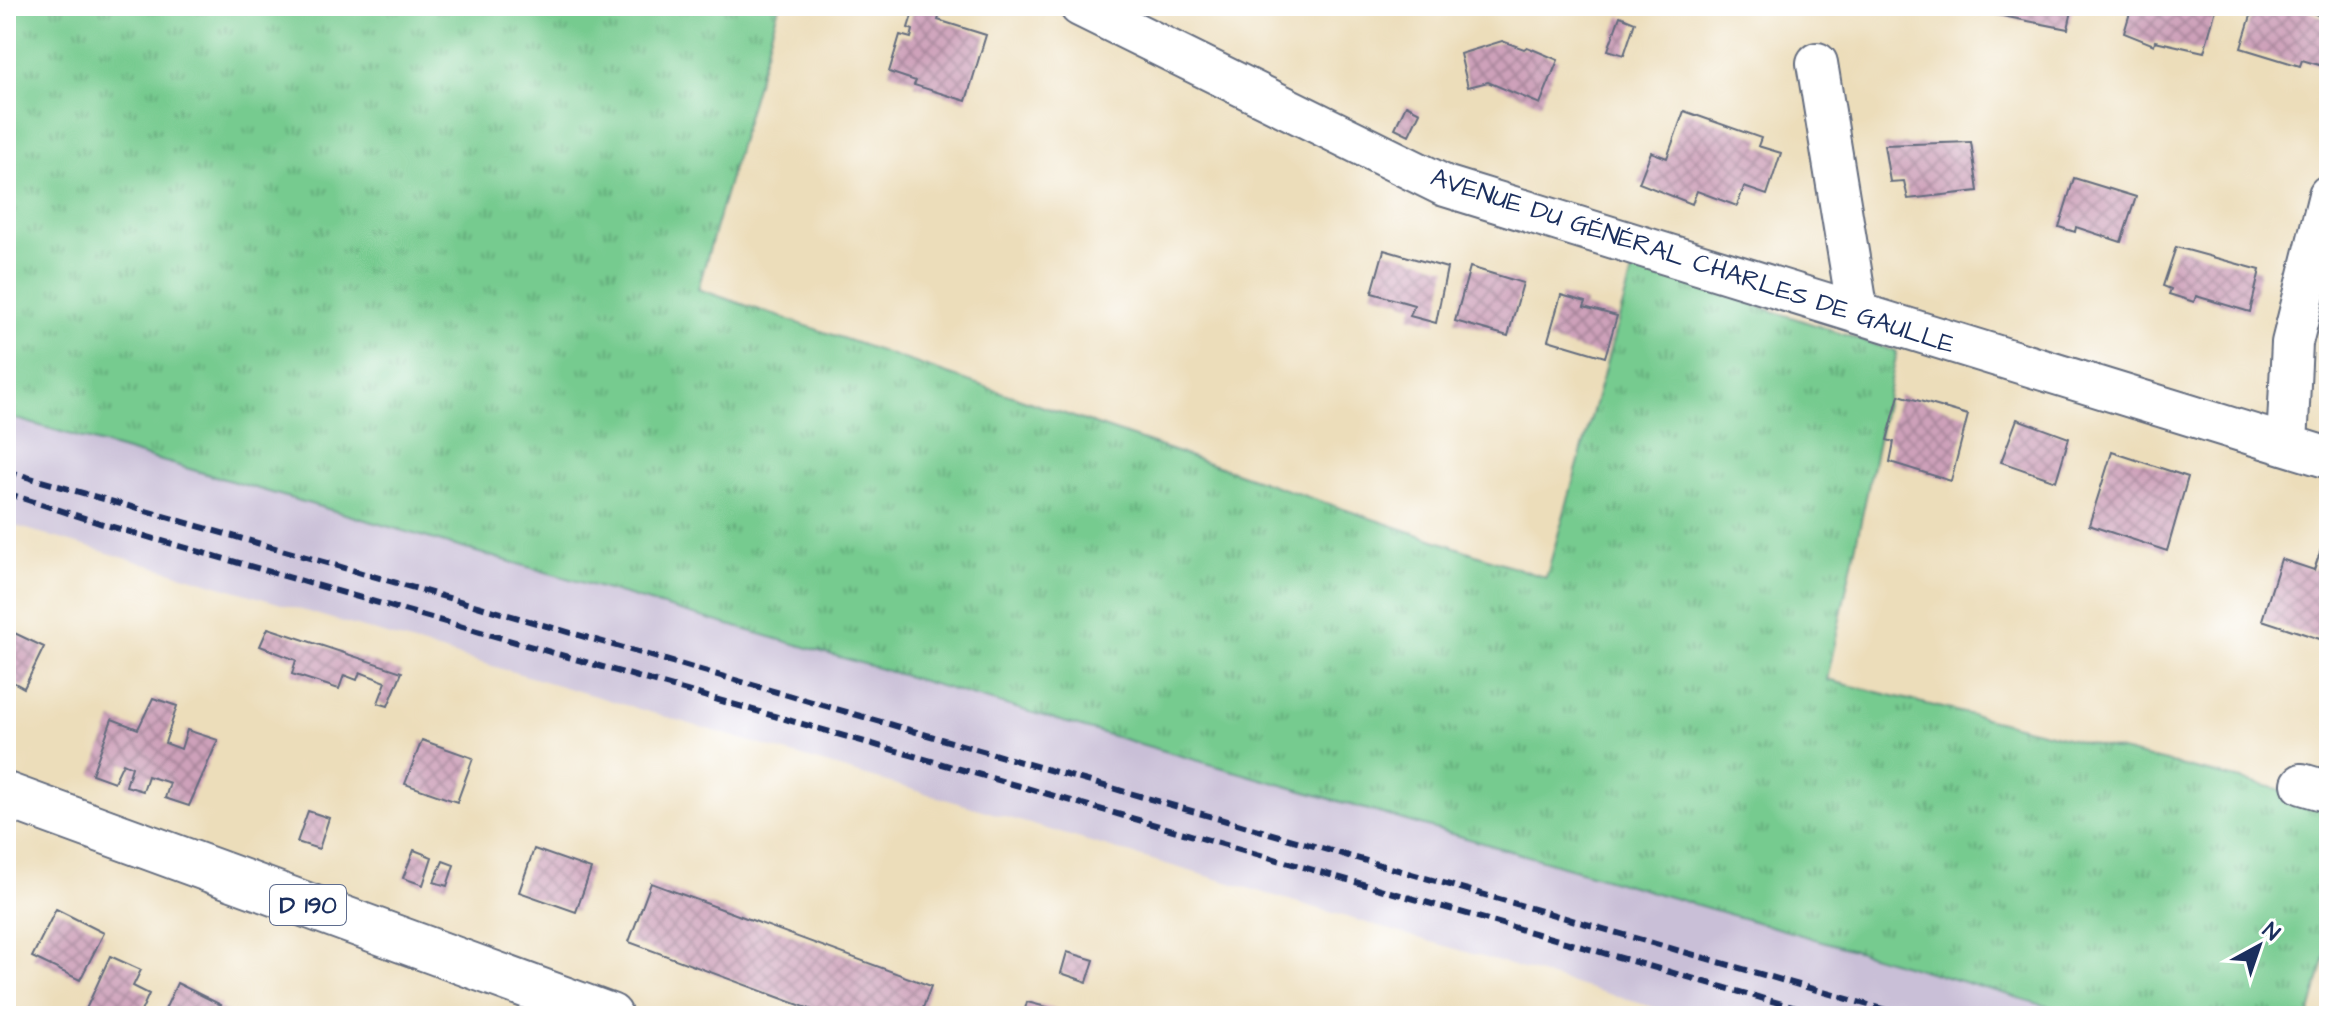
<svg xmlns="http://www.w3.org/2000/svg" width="2335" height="1022" font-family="'Architects Daughter',sans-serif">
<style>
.railway{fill:#c9bfd7}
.grass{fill:url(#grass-tufts);stroke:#487d76;stroke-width:2}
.building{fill:url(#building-cross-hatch)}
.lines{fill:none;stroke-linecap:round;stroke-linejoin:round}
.street-casing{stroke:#646c7e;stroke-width:44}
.primary-casing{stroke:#646c7e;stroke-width:48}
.street{stroke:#fff;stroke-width:40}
.primary{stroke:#fff;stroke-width:44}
.rail{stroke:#1b2f5e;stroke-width:6;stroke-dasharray:12 6;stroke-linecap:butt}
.labels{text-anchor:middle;stroke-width:6;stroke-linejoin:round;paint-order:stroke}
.shield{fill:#fff;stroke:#5f6d8e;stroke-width:2}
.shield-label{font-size:24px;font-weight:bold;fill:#1b2f5e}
.street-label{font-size:26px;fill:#1b2f5e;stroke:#fff}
</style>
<defs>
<pattern id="grass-tufts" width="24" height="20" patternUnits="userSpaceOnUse" patternTransform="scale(2)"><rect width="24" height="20" fill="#76cb8f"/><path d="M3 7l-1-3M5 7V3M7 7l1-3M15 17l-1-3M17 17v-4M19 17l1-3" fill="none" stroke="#60a578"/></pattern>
<pattern id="building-cross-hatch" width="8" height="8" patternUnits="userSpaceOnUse" patternTransform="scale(2)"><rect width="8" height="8" fill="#cea1ba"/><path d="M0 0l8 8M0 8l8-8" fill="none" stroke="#a6849a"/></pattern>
</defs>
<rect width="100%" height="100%" fill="#fff"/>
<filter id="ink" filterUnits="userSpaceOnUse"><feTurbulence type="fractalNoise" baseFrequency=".0125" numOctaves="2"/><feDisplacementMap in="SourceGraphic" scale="16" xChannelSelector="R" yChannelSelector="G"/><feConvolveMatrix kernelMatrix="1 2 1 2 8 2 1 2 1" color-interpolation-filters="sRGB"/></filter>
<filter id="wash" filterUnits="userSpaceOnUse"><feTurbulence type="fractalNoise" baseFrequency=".006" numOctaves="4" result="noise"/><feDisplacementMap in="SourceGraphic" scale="32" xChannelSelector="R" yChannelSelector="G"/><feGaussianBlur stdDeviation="1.8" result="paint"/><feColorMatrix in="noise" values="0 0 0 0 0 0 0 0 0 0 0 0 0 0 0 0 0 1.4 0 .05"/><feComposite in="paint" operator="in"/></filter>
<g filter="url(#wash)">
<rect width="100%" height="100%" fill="#ecddba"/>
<path class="railway" d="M 6,416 L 2081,1016 L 1683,1016 L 6,523 Z"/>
<path class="grass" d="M 6,6 L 779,6 L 698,289 L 1546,578 L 1634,265 L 1897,352 L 1827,680 L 2299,794 L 2329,814 L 2329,942 L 2309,1016 L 2081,1016 L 6,416 Z"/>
<g id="blocks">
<path class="building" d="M 915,6 L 942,8 L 938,20 L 986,35 L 966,101 L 914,85 L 916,81 L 889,72 L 900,35 L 911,38 L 913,30 L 908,28 Z
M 1994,6 L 2073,6 L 2068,29 L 1992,14 Z
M 2132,6 L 2217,6 L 2204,52 L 2155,41 L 2154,45 L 2124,33 Z
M 2254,6 L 2297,6 L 2329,20 L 2329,68 L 2302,60 L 2300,66 L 2241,48 Z
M 1620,16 L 1635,22 L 1624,55 L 1608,50 Z
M 1502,41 L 1524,49 L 1527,47 L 1558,60 L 1540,104 L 1488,82 L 1468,87 L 1460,54 Z
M 1406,105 L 1420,112 L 1409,135 L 1395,128 Z
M 1684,111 L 1761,138 L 1758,146 L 1781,153 L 1767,195 L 1744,187 L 1737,206 L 1697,191 L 1692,204 L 1639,183 L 1651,152 L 1667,158 Z
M 1971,142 L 1978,191 L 1908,199 L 1904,181 L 1890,182 L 1884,145 Z
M 2074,178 L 2136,197 L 2121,242 L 2076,227 L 2075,232 L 2059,227 Z
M 2176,247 L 2260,270 L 2250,312 L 2196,296 L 2194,302 L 2169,294 L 2171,289 L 2163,286 Z
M 1384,250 L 1447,268 L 1436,323 L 1410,316 L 1414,305 L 1372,293 Z
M 1470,267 L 1523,283 L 1508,336 L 1455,321 Z
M 1561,295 L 1586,302 L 1584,307 L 1617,316 L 1605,357 L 1548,340 Z
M 1899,395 L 1968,415 L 1951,481 L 1890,462 L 1894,442 L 1887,440 Z
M 2017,419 L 2069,438 L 2056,481 L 2001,462 Z
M 2112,452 L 2188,477 L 2167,551 L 2089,525 Z
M 2323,543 L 2329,545 L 2329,642 L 2262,620 L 2281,559 L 2314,570 Z
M 268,628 L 402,672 L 388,706 L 378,703 L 386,682 L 360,672 L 357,680 L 344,675 L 339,689 L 292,674 L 296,660 L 260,646 Z
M 6,629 L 44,647 L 24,688 L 6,678 Z
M 153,698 L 177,706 L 165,743 L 181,749 L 187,730 L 218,740 L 189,806 L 165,798 L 170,783 L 148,776 L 143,791 L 126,786 L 132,767 L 123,763 L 114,782 L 92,774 L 112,719 L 138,729 Z
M 422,740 L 473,758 L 457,802 L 405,784 Z
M 308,811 L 329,818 L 319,849 L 297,842 Z
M 534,849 L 591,869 L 576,912 L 519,892 Z
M 414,850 L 432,857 L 423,885 L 403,878 Z
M 443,861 L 454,865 L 447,886 L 434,882 Z
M 651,883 L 931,986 L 920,1016 L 829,1016 L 629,942 Z
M 56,909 L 104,933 L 80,980 L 32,957 Z
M 1067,952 L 1094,960 L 1087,982 L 1061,973 Z
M 110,956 L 141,970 L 133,986 L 149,994 L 139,1016 L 100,1016 L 86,1009 Z
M 177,983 L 221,1005 L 219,1008 L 236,1016 L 162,1016 Z
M 1027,1002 L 1070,1013 L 1070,1016 L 1023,1016 Z"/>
</g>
</g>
<g filter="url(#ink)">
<use href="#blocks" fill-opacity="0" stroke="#646c7e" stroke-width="2"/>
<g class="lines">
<g class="street-casing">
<path id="street" d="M 1080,6 L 1445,186 L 2329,458
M 1817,63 L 1858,313
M 2287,445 L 2292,343 L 2329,195
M 2302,784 L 2329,792"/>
</g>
<g class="primary-casing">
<path id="primary" d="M 6,795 L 610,1016"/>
</g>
<use href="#street" class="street"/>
<use href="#primary" class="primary"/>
<path class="rail" d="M 6,471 L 1907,1016
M 6,493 L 106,525 L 1824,1016"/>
</g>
</g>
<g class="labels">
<rect class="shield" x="270" y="885" width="76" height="40" rx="6"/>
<g class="shield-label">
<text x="308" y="913">D 190</text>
</g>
<g class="street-label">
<text transform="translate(1693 260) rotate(18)" y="9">AVENUE DU GÉNÉRAL CHARLES DE GAULLE</text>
</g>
</g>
<rect width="2335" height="1022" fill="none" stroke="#fff" stroke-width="32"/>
<g transform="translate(2259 946) rotate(40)" stroke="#ffffff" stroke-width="6" paint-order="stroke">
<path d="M0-6L14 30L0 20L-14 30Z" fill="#1b2f5e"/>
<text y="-12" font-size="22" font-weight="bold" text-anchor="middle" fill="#1b2f5e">N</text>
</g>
</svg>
